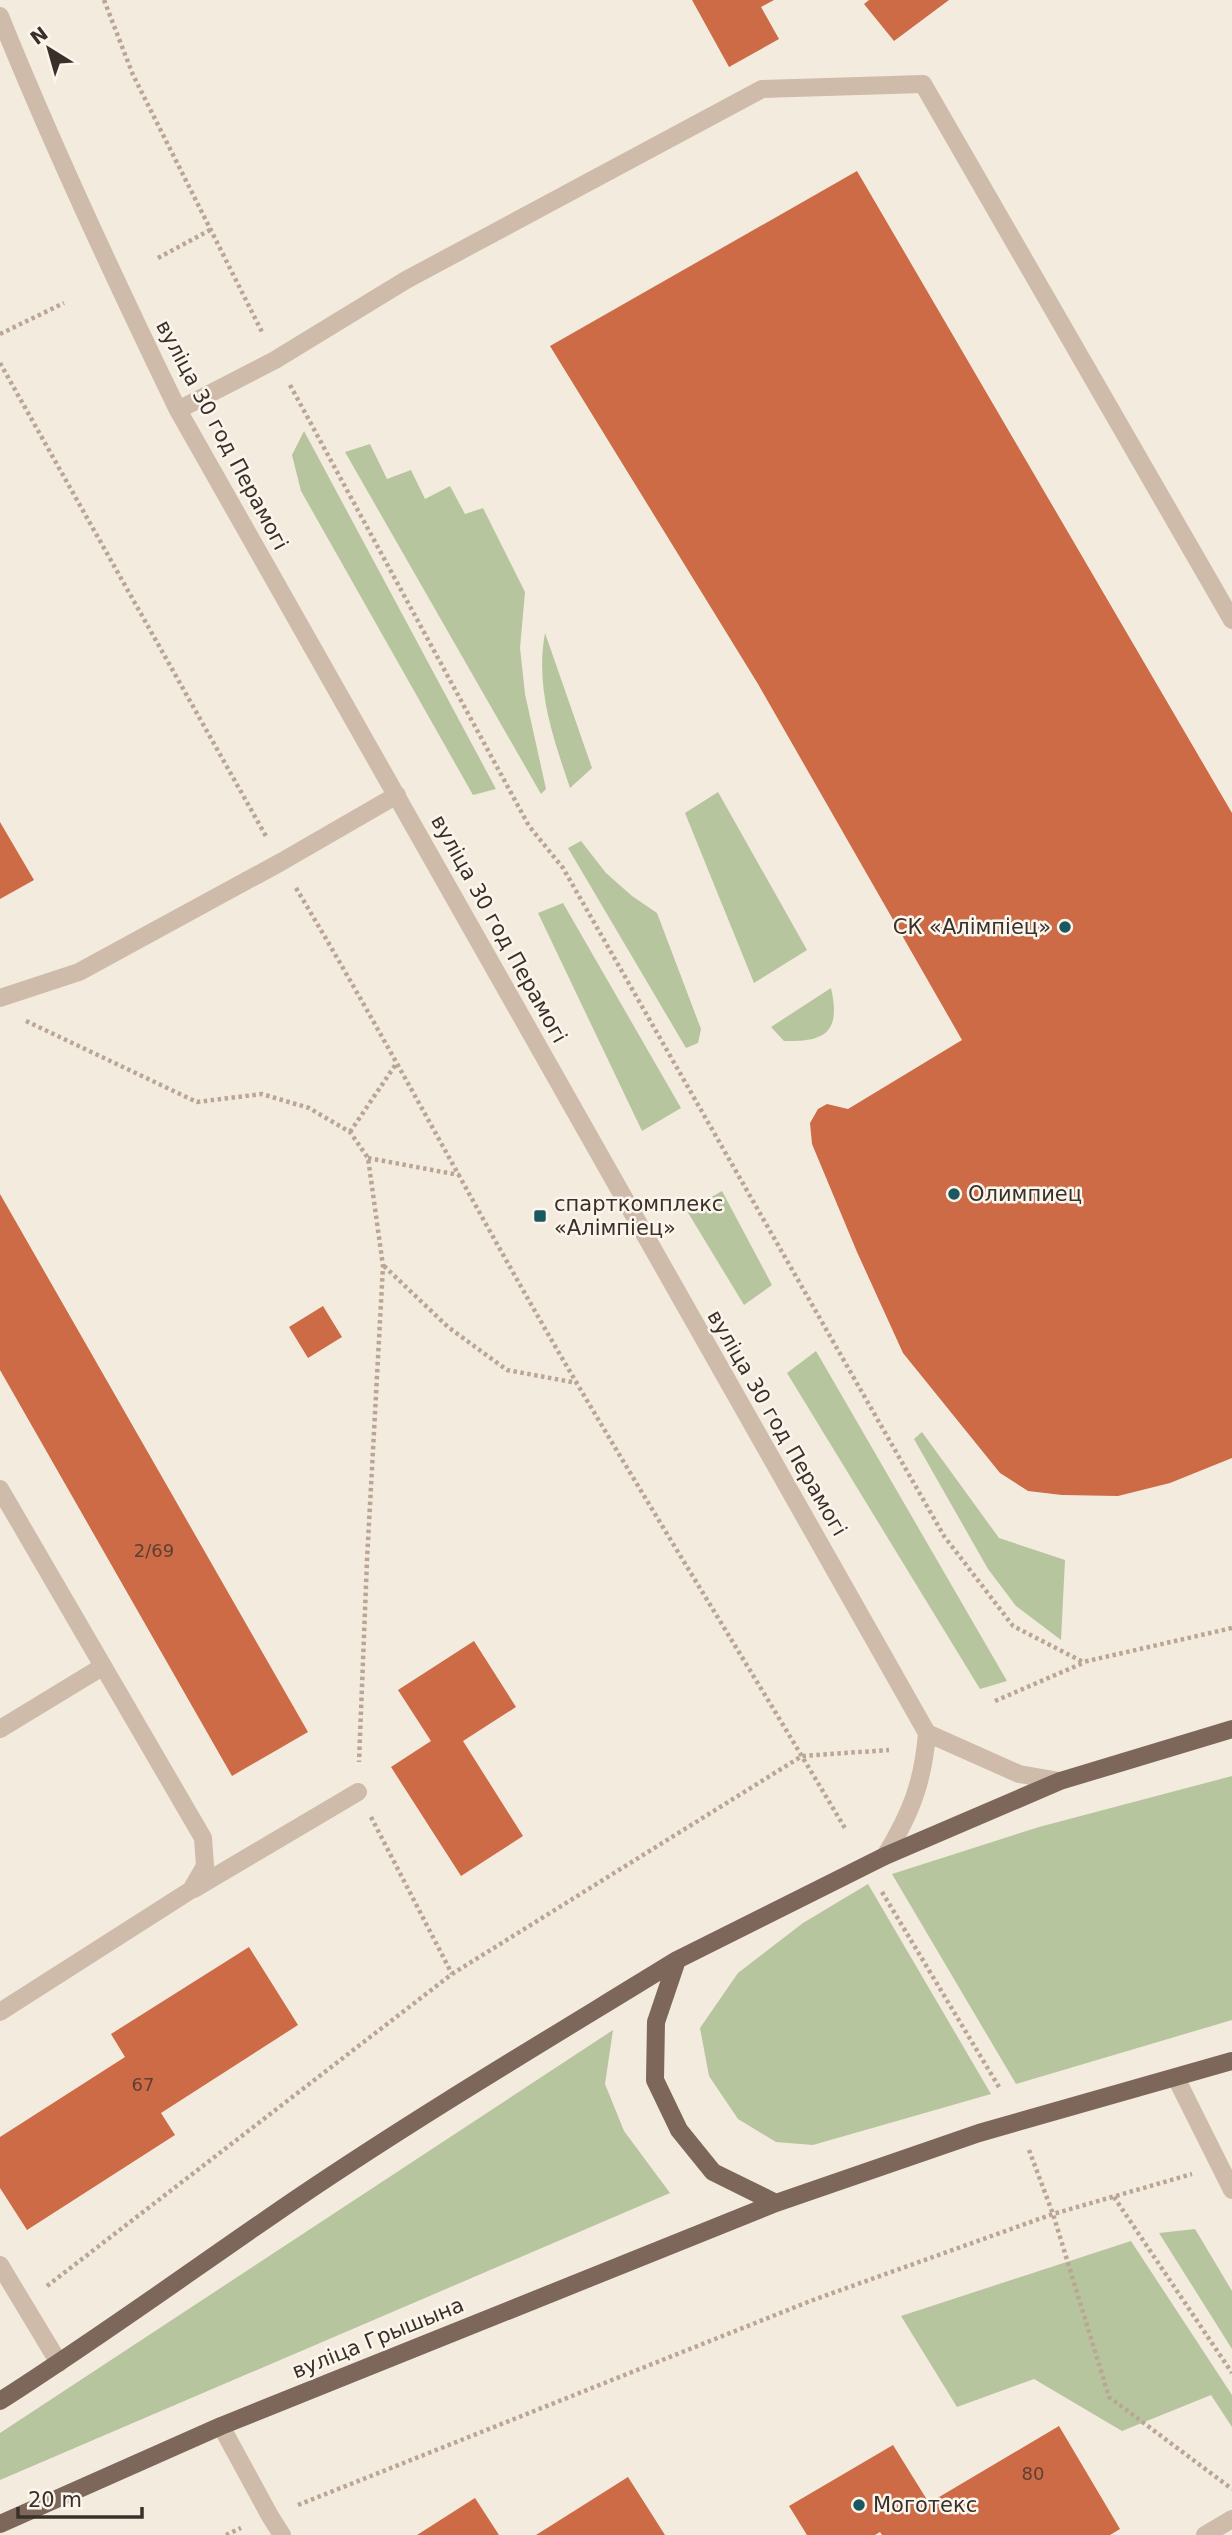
<svg xmlns="http://www.w3.org/2000/svg" width="1232" height="2535" font-family="'DejaVu Sans',sans-serif">
<style>
.green{fill:#b6c59d}
.building{fill:#cc6b45}
.lines{fill:none;stroke-linecap:round;stroke-linejoin:round}
.path{stroke:#baa694;stroke-width:4.5;stroke-dasharray:3.5 3.5;stroke-linecap:butt}
.minor{stroke:#cebbaa;stroke-width:18}
.major{stroke:#7d675a;stroke-width:18}
.poi-dot{fill:#1c585f;stroke:#fbf5ec;stroke-width:2.5}
.labels{text-anchor:middle;stroke-width:5;stroke-linejoin:round;paint-order:stroke}
.number-label{font-size:18px;fill:#5e3f31}
.street-label{font-size:21px;fill:#3a302a;stroke:#fbf5ec}
.poi-label{font-size:21px;fill:#3a302a;stroke:#fbf5ec;text-anchor:start}
</style>
<rect width="100%" height="100%" fill="#f4ebdf"/>
<path class="green" d="M 304,431 L 496,789 L 473,795 L 301,491 L 292,455 Z
M 370,444 L 387,479 L 411,470 L 425,499 L 450,486 L 465,514 L 483,508 L 525,592 L 520,648 L 525,694 L 546,789 L 541,794 L 345,452 Z
M 545,633 L 592,768 L 570,788 C 553,737 535,688 545,633 Z
M 718,792 L 807,950 L 754,983 L 685,813 Z
M 581,841 L 606,873 L 632,896 L 657,913 L 701,1029 L 698,1043 L 686,1048 L 568,848 Z
M 563,903 L 681,1108 L 642,1131 L 538,913 Z
M 831,988 C 841,1032 826,1042 784,1041 L 771,1027 Z
M 722,1191 L 772,1285 L 744,1305 L 687,1211 Z
M 816,1351 L 1007,1681 L 980,1689 L 787,1373 Z
M 922,1432 L 999,1538 L 1065,1560 L 1061,1640 L 1016,1606 L 988,1569 L 914,1439 Z
M 1232,1776 L 1232,2020 L 1016,2084 L 892,1874 L 1039,1827 Z
M 868,1884 L 991,2094 L 813,2145 L 776,2142 L 738,2119 L 709,2076 L 700,2028 L 738,1973 L 803,1923 Z
M 613,2030 L 605,2084 L 624,2131 L 670,2193 L 0,2480 L 0,2433 Z
M 1195,2229 L 1232,2291 L 1232,2349 L 1159,2233 Z
M 1131,2241 L 1232,2395 L 1232,2427 L 1211,2395 L 1122,2431 L 1034,2379 L 957,2407 L 901,2316 Z"/>
<path class="building" d="M 692,0 L 774,0 L 761,7 L 779,39 L 729,67 Z
M 869,0 L 949,0 L 894,41 L 864,4 Z
M 857,171 L 1232,813 L 1232,1458 L 1170,1483 L 1118,1496 L 1062,1495 L 1028,1491 L 1000,1473 L 903,1353 L 857,1252 L 812,1144 L 810,1123 L 818,1109 L 827,1104 L 848,1109 L 962,1040 L 758,684 L 550,346 Z
M 0,822 L 34,880 L 0,899 Z
M 0,1194 L 308,1732 L 232,1776 L 0,1370 Z
M 323,1306 L 342,1337 L 308,1358 L 289,1327 Z
M 474,1641 L 516,1707 L 463,1741 L 523,1836 L 461,1876 L 391,1767 L 431,1741 L 398,1690 Z
M 249,1947 L 298,2025 L 161,2113 L 175,2135 L 27,2230 L 0,2188 L 0,2137 L 125,2057 L 111,2034 Z
M 1059,2426 L 1120,2529 L 1110,2535 L 882,2535 L 880,2532 L 875,2535 L 807,2535 L 789,2506 L 893,2445 L 929,2503 Z
M 628,2477 L 665,2535 L 536,2535 Z
M 475,2498 L 499,2535 L 417,2535 Z"/>
<g class="lines">
<path class="path" d="M 104,0 L 133,75 L 263,334
M 158,258 L 210,230
M 0,334 L 64,303
M 0,363 L 267,838
M 290,385 L 529,826 L 563,868 L 944,1536 L 1013,1626 L 1083,1662 L 1232,1628
M 296,888 C 386,1038 467,1194 555,1346 C 650,1509 750,1668 846,1830
M 26,1021 L 197,1102 L 262,1094 L 309,1108 L 350,1132 L 368,1158 L 383,1266 L 367,1560 L 359,1762
M 350,1132 L 396,1064
M 368,1158 L 459,1175
M 384,1266 L 448,1327 L 507,1370 L 577,1383
M 995,1701 L 1083,1663
M 371,1817 L 452,1974
M 882,1892 L 999,2087
M 1029,2150 L 1053,2214 L 1109,2397 L 1232,2489
M 1114,2197 L 1232,2373
M 47,2286 L 452,1974 L 802,1756 L 889,1750
M 298,2505 L 813,2300 L 1053,2214 L 1192,2174
M 226,2535 L 241,2528"/>
<path class="minor" d="M 0,16 C 54,150 115,280 178,410 L 927,1733 C 923,1783 911,1813 885,1856
M 178,410 L 275,360 L 406,280 L 762,89 L 923,84 L 1232,620
M 0,998 L 79,972 L 281,862 L 397,795
M 0,1489 L 203,1838 L 205,1866 L 191,1890 L 0,2012
M 0,1729 L 102,1667
M 927,1733 L 1019,1774 L 1060,1781
M 194,1889 L 358,1792
M 1176,2078 L 1232,2190
M 0,2265 L 59,2363
M 221,2426 L 270,2516 L 282,2535
M 1205,2535 L 1232,2519"/>
<path class="major" d="M 1232,1729 L 1060,1781 L 885,1856 L 677,1960 L 656,2022 L 655,2080 L 679,2130 L 713,2172 L 776,2203 L 979,2133 L 1232,2061
M 0,2401 C 102,2336 199,2265 299,2197 C 422,2114 550,2038 677,1960
M 0,2524 L 221,2426 L 776,2203"/>
</g>
<g class="poi-dot">
<circle cx="1065" cy="927" r="7"/>
<circle cx="954" cy="1194" r="7"/>
<rect x="533" y="1209" width="14" height="14" rx="3.5"/>
<circle cx="859" cy="2505" r="7"/>
</g>
<g class="labels">
<g class="number-label">
<text x="154" y="1557">2/69</text>
<text x="143" y="2091">67</text>
<text x="1033" y="2480">80</text>
</g>
<g class="street-label">
<text transform="translate(222 435) rotate(62)" y="7">вуліца 30 год Перамогі</text>
<text transform="translate(499 929) rotate(61)" y="7">вуліца 30 год Перамогі</text>
<text transform="translate(777 1423) rotate(60)" y="7">вуліца 30 год Перамогі</text>
<text transform="translate(378 2338) rotate(-22)" y="7">вуліца Грышына</text>
</g>
<g class="poi-label">
<text x="1051" y="934" text-anchor="end">СК «Алімпіец»</text>
<text x="968" y="1201">Олимпиец</text>
<text x="554" y="1211">спарткомплекс<tspan x="554" dy="24">«Алімпіец»</tspan></text>
<text x="873" y="2512">Моготекс</text>
</g>
</g>
<g transform="translate(49 49) rotate(323)" stroke="#fbf5ec" stroke-width="5" paint-order="stroke">
<path d="M0-5L12 26L0 18L-12 26Z" fill="#3a302a"/>
<text y="-10" font-size="19" font-weight="bold" text-anchor="middle" fill="#3a302a">N</text>
</g>
<path d="M18 2507v10h124v-10" fill="none" stroke="#3a302a" stroke-width="3.5"/>
<text x="28" y="2507" font-size="21" fill="#3a302a" stroke="#fbf5ec" stroke-width="5" paint-order="stroke">20 m</text>
</svg>
